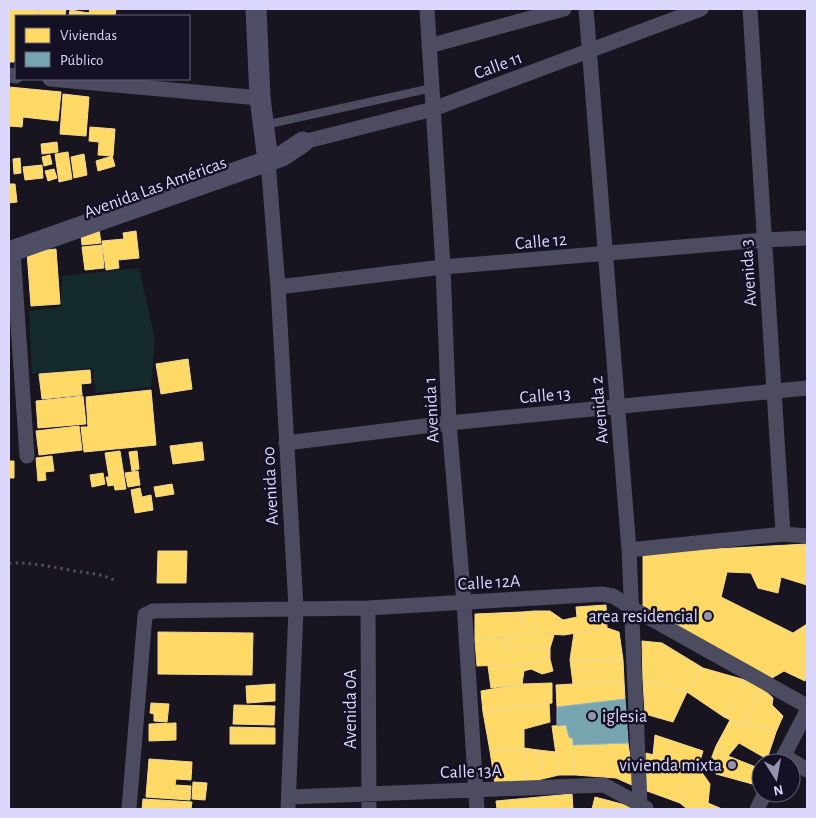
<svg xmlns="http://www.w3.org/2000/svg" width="816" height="818" font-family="'Alegreya Sans',sans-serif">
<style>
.green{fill:#152a2b}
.homes{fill:#ffd966;stroke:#f4d893}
.public{fill:#76a5af;stroke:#95b4c6}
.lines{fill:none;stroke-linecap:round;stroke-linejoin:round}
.path{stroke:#48515e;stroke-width:3;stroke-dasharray:2.5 4;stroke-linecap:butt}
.lane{stroke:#4d4b60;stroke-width:8}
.street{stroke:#4d4b60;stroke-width:15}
.secondary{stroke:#504e66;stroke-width:21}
.poi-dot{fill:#9793af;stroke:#151124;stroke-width:2}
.labels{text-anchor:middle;stroke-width:5;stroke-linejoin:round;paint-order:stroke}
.street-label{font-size:18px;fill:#dcd7fc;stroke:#151124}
.poi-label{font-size:18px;fill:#dcd7fc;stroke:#151124;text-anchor:end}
</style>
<rect width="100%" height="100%" fill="#181520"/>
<path class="green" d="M 139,268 L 155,340 L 151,387 L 96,393 L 92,368 L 32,374 L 29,311 L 61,307 L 62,276 Z"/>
<path class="homes" d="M 10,9 L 38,9 L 37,16 L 16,16 L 16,56 L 14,62 L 9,62 Z
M 39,9 L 66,9 L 65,16 L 38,16 Z
M 90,9 L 116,9 L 115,16 L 69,16 L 70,10 L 89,13 Z
M 9,87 L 61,92 L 58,121 L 23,117 L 22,127 L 9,126 Z
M 63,94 L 89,97 L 86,136 L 60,134 Z
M 90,127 L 115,129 L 113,156 L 98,155 L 99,142 L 89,141 Z
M 57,142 L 58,152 L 42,154 L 41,144 Z
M 68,152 L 72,179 L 59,182 L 55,154 Z
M 84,154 L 87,175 L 74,178 L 71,157 Z
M 50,155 L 52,164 L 44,166 L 42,157 Z
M 112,156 L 115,166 L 98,171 L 96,161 Z
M 20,158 L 21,173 L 14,174 L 13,159 Z
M 42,165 L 43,178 L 25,180 L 23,167 Z
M 54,169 L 57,178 L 48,181 L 45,171 Z
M 9,184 L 15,184 L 17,202 L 9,203 Z
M 99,229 L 101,243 L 82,245 L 81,235 Z
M 136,231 L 139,258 L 118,260 L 119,268 L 106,270 L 102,241 L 124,239 L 123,233 Z
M 102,245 L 104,268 L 85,270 L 82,247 Z
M 56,249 L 60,304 L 31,306 L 27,252 Z
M 188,359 L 192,389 L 161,394 L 156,364 Z
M 90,370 L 91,383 L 81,384 L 82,395 L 42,399 L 39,374 Z
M 151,390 L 156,445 L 84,452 L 81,427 L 88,427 L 86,397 Z
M 83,396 L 86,424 L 38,428 L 36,401 Z
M 79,426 L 82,450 L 39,455 L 36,431 Z
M 202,442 L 204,460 L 173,464 L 170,446 Z
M 120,451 L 126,489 L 115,490 L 114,485 L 108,486 L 106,477 L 109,477 L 105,453 Z
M 137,451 L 139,469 L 132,471 L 129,452 Z
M 52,456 L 54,471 L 45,472 L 46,480 L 38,481 L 36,458 Z
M 9,461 L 14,461 L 14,478 L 9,478 Z
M 138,471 L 140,485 L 128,487 L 125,473 Z
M 103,473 L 105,484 L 92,487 L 90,475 Z
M 172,484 L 174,494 L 156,497 L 154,487 Z
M 140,488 L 142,497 L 151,495 L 153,510 L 135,513 L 131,490 Z
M 807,544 L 807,585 L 781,577 L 778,593 L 758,588 L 751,573 L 727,572 L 721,597 L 793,633 L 807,624 L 807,678 L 805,681 L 784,671 L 772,678 L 643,609 L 643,553 Z
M 158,551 L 187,551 L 186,583 L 157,583 Z
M 606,605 L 607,628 L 564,635 L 563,620 L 577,617 L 576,607 Z
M 534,611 L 550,611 L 563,620 L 564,635 L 533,633 Z
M 534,611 L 533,633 L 554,635 L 550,648 L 504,647 L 501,638 L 524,635 L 522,612 Z
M 522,612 L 524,635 L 475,640 L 475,614 Z
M 607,628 L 619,632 L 623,660 L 570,660 L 574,633 Z
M 158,632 L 253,633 L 252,675 L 158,674 Z
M 501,638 L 504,647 L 550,648 L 550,659 L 526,664 L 477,666 L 475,640 Z
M 642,641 L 662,643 L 703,668 L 687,692 L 643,680 Z
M 550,659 L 553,671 L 542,674 L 531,669 L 524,671 L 522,684 L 491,688 L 488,666 L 526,664 Z
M 570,660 L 623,660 L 624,681 L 573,684 Z
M 703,668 L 745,680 L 724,717 L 687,692 Z
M 643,680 L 687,692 L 673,722 L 645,714 Z
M 745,680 L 762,688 L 743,726 L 724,717 Z
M 624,681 L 625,699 L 557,707 L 556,685 Z
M 552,683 L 552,703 L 483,712 L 481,691 L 522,684 Z
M 275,684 L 275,701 L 247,703 L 246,686 Z
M 762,688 L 773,698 L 772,705 L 783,716 L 776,732 L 745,722 Z
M 151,703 L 169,704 L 167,722 L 154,721 L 154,714 L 150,713 Z
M 549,703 L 550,722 L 524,729 L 524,748 L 490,751 L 483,712 Z
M 234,705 L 275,706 L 274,725 L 233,724 Z
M 730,720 L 743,726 L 745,722 L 776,732 L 767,759 L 739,743 L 728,756 L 716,746 Z
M 176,723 L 176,740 L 149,741 L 149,724 Z
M 566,725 L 569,737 L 573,739 L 575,775 L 559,775 L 552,726 Z
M 230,727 L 275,728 L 275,744 L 230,744 Z
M 655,735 L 703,751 L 698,767 L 653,755 Z
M 628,743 L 634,786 L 616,778 L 575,775 L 573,745 Z
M 716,746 L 728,756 L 761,769 L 756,785 L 716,774 L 715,769 L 710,762 Z
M 524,748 L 527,782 L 495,784 L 490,751 Z
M 524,748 L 538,750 L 542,779 L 527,782 Z
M 538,750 L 556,752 L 559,775 L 542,779 Z
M 646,753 L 698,767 L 680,803 L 647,791 Z
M 149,759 L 192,762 L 191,780 L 176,779 L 175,785 L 191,786 L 190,800 L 146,797 Z
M 698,767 L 710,784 L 708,803 L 722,809 L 687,809 L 680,803 Z
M 193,782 L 207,783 L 205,800 L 192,799 Z
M 572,794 L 573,809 L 497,809 L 496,801 Z
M 595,797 L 633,807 L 632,809 L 592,809 Z
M 143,799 L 192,802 L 191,809 L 142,809 Z"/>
<path class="public" d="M 625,699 L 628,743 L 573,745 L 573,739 L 569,737 L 566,725 L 557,726 L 557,707 Z"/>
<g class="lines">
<path class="path" d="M 9,563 C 32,562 52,567 75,571 C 89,573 103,574 116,581"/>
<path class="lane" d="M 265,125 L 432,88"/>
<path class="street" d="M 427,9 L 443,267 L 449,423 L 464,603 L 477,809
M 586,9 L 629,550 L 640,805 L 639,809
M 750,9 L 783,534
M 429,46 L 564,9
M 9,75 L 16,76
M 50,79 L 260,98
M 303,142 L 433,109 L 701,9
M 268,161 L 278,287 L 296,608 L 288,809
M 13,251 L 27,456
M 278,287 L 443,267 L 764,240 L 807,238
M 286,443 L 449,423 L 807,388
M 629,550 L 783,534 L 807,536
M 368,608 L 369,809
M 784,756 L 807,770
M 780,763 L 807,711
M 289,797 L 604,785 L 646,808
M 129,809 L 145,615 L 153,611 L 368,608 L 602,594 L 613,596 L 630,607 L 807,706
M 757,809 L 765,793"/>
<path class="secondary" d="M 256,9 L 260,98 L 268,161
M 9,252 L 282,156 L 303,142"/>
</g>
<g class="poi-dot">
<circle cx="708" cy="616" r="5"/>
<circle cx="592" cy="716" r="5"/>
<circle cx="732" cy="765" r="5"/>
</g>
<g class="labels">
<g class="street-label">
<text transform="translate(498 65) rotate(-20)" y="6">Calle 11</text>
<text transform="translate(155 187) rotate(-20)" y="6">Avenida Las Américas</text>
<text transform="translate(541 241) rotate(-5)" y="6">Calle 12</text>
<text transform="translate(748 273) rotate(-94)" y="6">Avenida 3</text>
<text transform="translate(545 395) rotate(-5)" y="6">Calle 13</text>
<text transform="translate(431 410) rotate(-93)" y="6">Avenida 1</text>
<text transform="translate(599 410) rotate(-95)" y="6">Avenida 2</text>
<text transform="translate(270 486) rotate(-93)" y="6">Avenida 00</text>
<text transform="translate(489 582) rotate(-3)" y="6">Calle 12A</text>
<text transform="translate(350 709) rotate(-90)" y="6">Avenida 0A</text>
<text transform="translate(471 771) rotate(-2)" y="6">Calle 13A</text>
</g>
<g class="poi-label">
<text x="698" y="622">area residencial</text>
<text x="602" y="722" text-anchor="start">iglesia</text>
<text x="722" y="771">vivienda mixta</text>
</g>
</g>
<rect width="816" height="818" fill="none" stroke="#dcd7fc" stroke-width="20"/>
<rect x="15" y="15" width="175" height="65" fill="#151124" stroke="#65607a"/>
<rect x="25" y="28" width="25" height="15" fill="#ffd966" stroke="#65607a"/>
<text x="60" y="40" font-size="15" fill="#dcd7fc">Viviendas</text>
<rect x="25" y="52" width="25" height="15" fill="#76a5af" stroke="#65607a"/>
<text x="60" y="65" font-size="15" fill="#dcd7fc">Público</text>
<g transform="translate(776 778) rotate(169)"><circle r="24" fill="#151124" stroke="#65607a"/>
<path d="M0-4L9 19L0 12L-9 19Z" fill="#9793af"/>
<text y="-8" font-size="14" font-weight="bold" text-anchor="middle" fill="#dcd7fc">N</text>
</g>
</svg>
